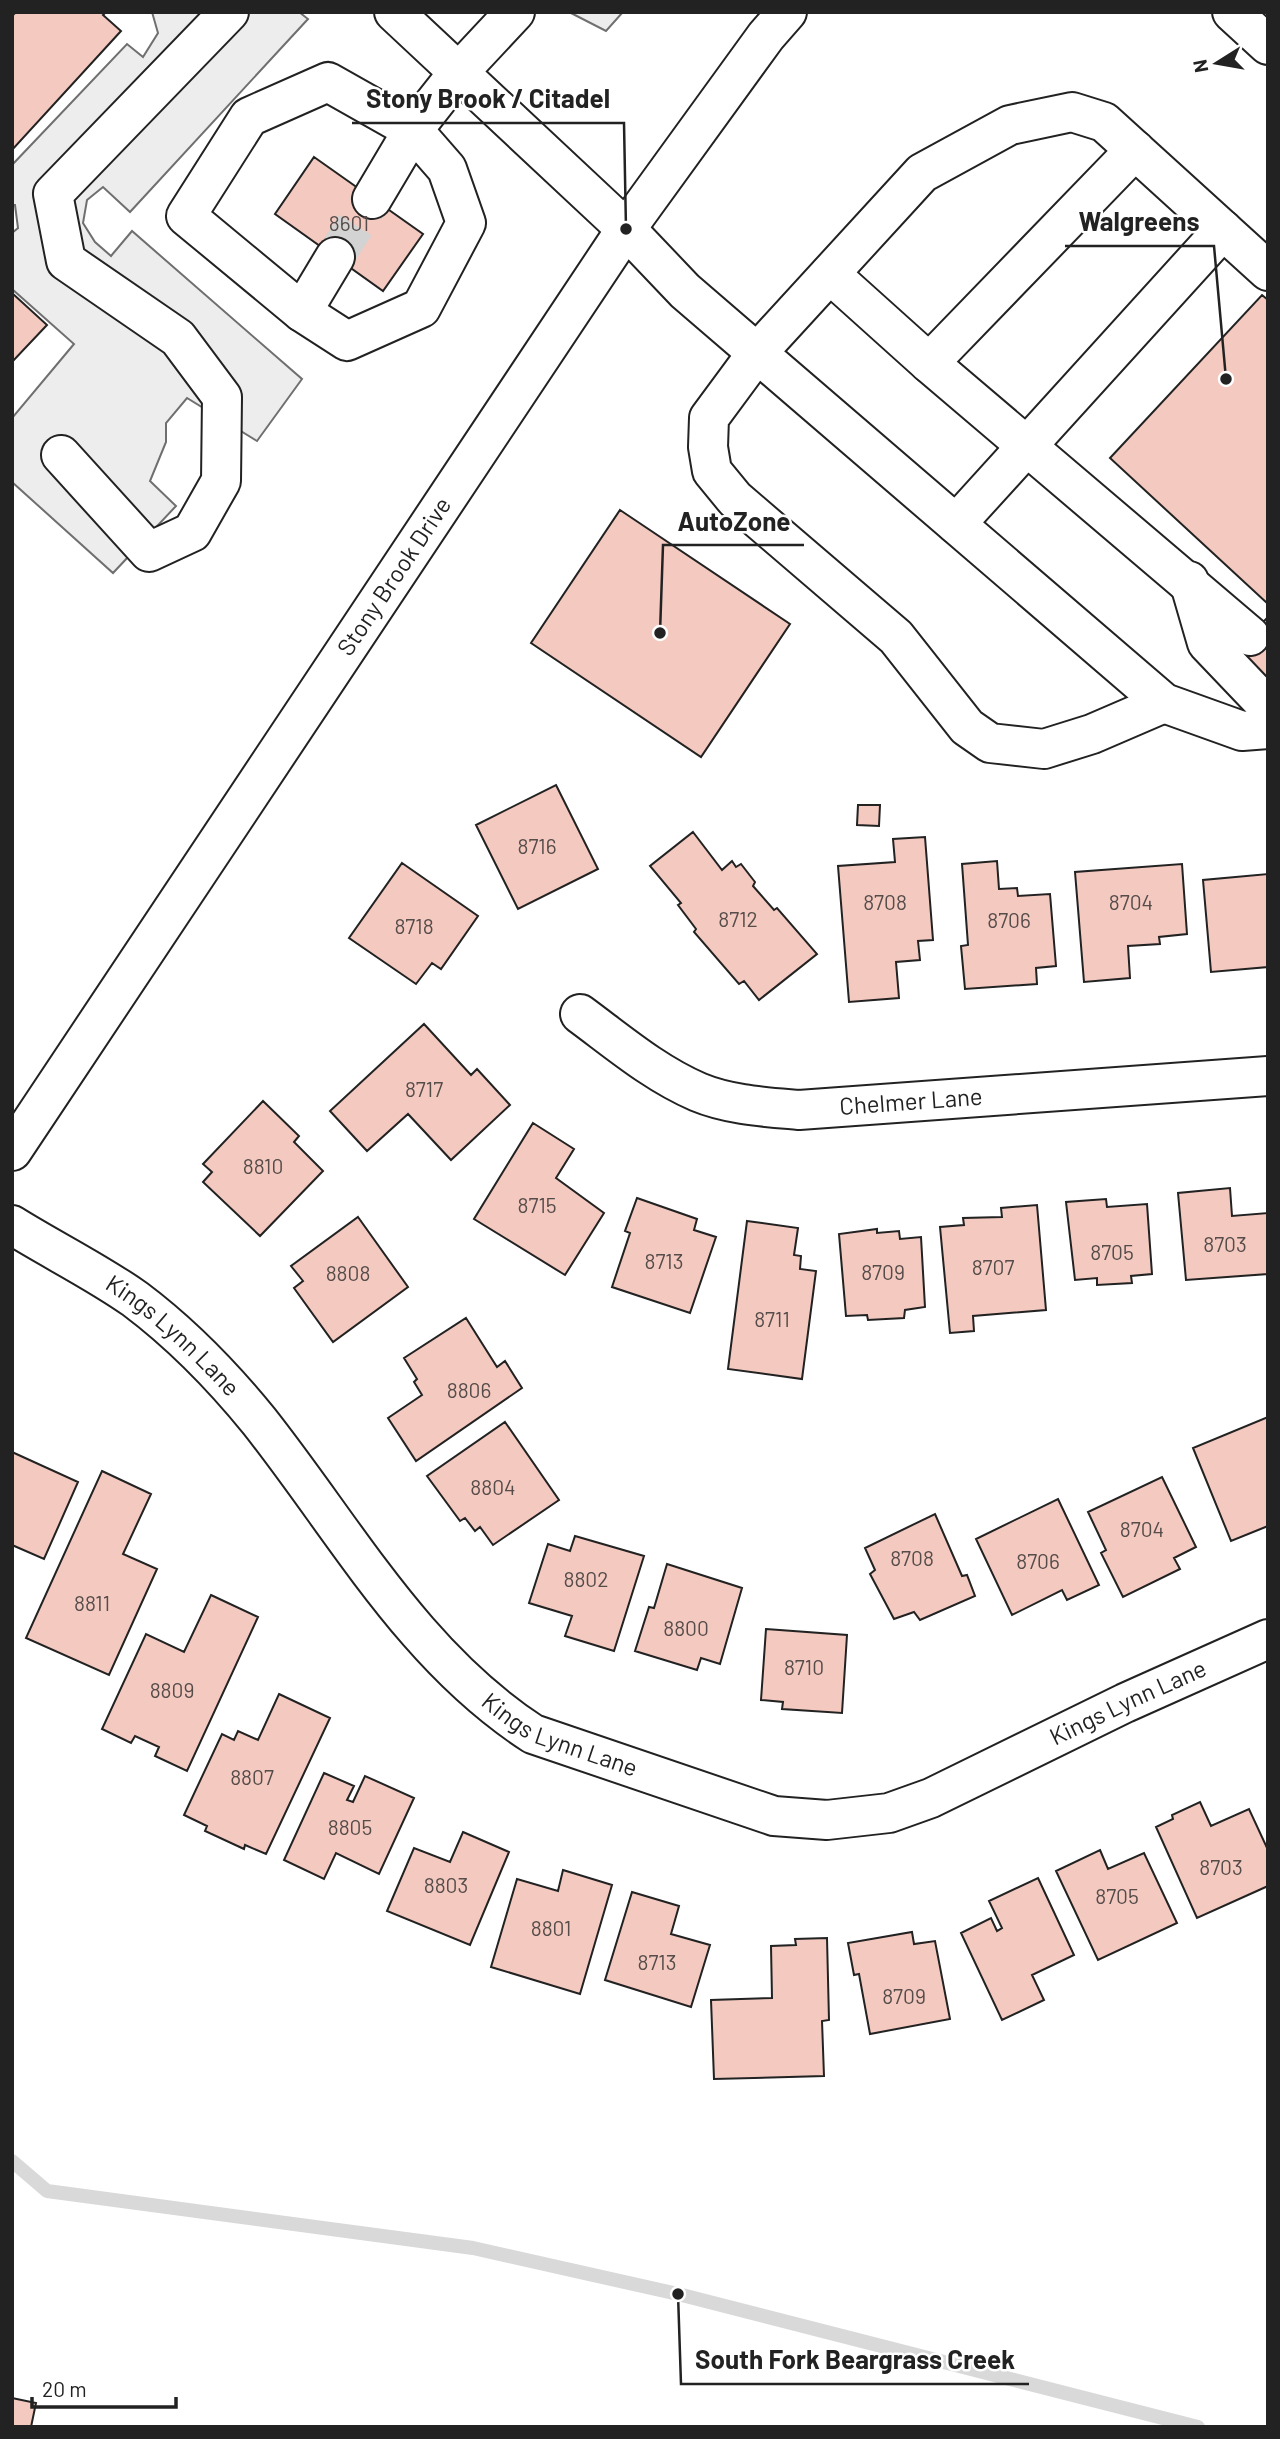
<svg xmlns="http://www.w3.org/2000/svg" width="1280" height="2439" font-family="Barlow,sans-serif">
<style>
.parking{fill:#ededed;stroke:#6f6f6f;stroke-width:2}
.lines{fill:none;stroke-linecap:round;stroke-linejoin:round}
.stream{stroke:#d9d9d9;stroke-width:14}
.building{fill:#f3c9c0;stroke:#222;stroke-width:2}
.minor-tunnel{stroke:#d3d3d3;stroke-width:38;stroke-dasharray:38 19;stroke-linecap:butt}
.minor-casing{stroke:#222;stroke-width:42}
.major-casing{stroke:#222;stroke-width:42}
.minor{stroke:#fff;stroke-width:38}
.major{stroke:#fff;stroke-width:38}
.labels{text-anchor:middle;stroke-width:5;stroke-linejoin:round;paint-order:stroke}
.number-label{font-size:21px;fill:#564c4a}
.street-label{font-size:24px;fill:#222;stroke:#fff}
.leader{fill:none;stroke:#222;stroke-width:2.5}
.callout-dot{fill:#222;stroke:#fff;stroke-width:2.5}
.callout-label{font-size:26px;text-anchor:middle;font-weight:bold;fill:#222;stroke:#fff;stroke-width:5;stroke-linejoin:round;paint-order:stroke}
</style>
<rect width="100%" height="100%" fill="#fff"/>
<path class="parking" d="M 152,12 L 299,12 L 308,19 L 130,212 L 103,187 L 87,200 L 83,223 L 95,242 L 111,256 L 132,231 L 302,379 L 257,441 L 187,398 L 166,423 L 166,442 L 150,481 L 176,506 L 113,573 L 12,482 L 12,418 L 74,344 L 12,289 L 12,233 L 18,228 L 15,205 L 12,205 L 12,165 L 127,44 L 143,57 L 158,33 Z
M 569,12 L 623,12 L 606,31 Z"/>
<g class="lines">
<path class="stream" d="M 12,2161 L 47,2191 L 473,2248 L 678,2294 L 1198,2427"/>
</g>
<path class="building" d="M 16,12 L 106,12 L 103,15 L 121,31 L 12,150 L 12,16 Z
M 314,157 L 423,234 L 383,291 L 275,214 Z
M 12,293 L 47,325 L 12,362 Z
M 1262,295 L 1268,300 L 1268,604 L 1110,458 Z
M 620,510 L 790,624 L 701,757 L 531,643 Z
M 1268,617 L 1268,683 L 1234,652 Z
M 556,785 L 598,869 L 518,909 L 476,825 Z
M 858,805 L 880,805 L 879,826 L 857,825 Z
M 693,832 L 722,870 L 732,861 L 736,867 L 741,864 L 755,882 L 753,886 L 774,910 L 777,908 L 817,954 L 759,1000 L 744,981 L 739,984 L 694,932 L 696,929 L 678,905 L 681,903 L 650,866 Z
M 925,837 L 933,940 L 918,941 L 920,960 L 896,962 L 899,998 L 849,1002 L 838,866 L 895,862 L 893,839 Z
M 997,861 L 999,889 L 1017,888 L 1018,896 L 1050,894 L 1056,966 L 1036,968 L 1037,984 L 965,989 L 961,946 L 968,945 L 962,864 Z
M 402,863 L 478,916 L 441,969 L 432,963 L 416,984 L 349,938 Z
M 1182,864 L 1187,934 L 1159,937 L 1160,944 L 1128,946 L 1130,978 L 1084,982 L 1075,872 Z
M 1268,874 L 1268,967 L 1211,972 L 1203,880 Z
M 424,1024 L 471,1075 L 477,1069 L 510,1105 L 451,1160 L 408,1114 L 367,1151 L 330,1111 Z
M 263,1101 L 299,1136 L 294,1142 L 323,1171 L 260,1236 L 203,1182 L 212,1172 L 203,1164 Z
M 533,1123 L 574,1149 L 556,1178 L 604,1213 L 565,1275 L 474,1219 Z
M 1230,1188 L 1232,1216 L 1268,1213 L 1268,1274 L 1186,1280 L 1178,1193 Z
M 637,1198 L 697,1219 L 694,1230 L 716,1237 L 690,1313 L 612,1287 L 630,1233 L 625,1231 Z
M 1106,1199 L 1107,1207 L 1147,1204 L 1152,1274 L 1131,1276 L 1132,1283 L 1097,1285 L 1097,1278 L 1075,1280 L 1066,1202 Z
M 1037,1205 L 1046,1310 L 973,1316 L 974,1331 L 950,1333 L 940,1227 L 964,1225 L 963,1218 L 1002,1217 L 1001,1208 Z
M 358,1217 L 408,1287 L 333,1342 L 294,1288 L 303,1281 L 291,1266 Z
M 747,1221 L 798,1228 L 794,1255 L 801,1256 L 800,1269 L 816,1271 L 802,1379 L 728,1369 Z
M 877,1229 L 877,1233 L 899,1231 L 900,1239 L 921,1237 L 925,1307 L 905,1310 L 904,1318 L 868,1320 L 867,1315 L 846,1316 L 839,1234 Z
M 466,1318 L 497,1367 L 505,1361 L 522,1388 L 416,1461 L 388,1418 L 422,1395 L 414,1382 L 417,1379 L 404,1358 Z
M 1268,1417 L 1268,1526 L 1231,1541 L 1193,1448 Z
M 505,1422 L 559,1500 L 493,1545 L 480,1527 L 475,1531 L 465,1518 L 460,1521 L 427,1476 Z
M 12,1452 L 78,1482 L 44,1559 L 12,1545 Z
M 102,1471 L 151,1494 L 123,1554 L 157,1569 L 109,1675 L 26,1638 Z
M 1162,1477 L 1196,1547 L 1174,1558 L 1180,1569 L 1123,1597 L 1101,1553 L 1106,1550 L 1088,1512 Z
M 1058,1499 L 1099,1585 L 1067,1600 L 1062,1590 L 1012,1615 L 976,1539 Z
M 935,1514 L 962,1576 L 967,1575 L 975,1596 L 920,1620 L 914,1612 L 894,1619 L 870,1574 L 875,1570 L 865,1548 Z
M 575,1536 L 644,1556 L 614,1651 L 565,1636 L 572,1616 L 529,1603 L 548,1544 L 570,1551 Z
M 667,1564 L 742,1588 L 720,1664 L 701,1658 L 697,1670 L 635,1651 L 649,1607 L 654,1608 Z
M 211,1595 L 258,1617 L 187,1771 L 155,1756 L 159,1747 L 135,1736 L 131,1743 L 102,1729 L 146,1634 L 184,1652 Z
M 766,1629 L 847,1635 L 842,1713 L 782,1709 L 783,1702 L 761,1700 Z
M 279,1694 L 330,1718 L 266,1854 L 245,1845 L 244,1849 L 205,1831 L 207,1826 L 184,1815 L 222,1734 L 234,1740 L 238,1731 L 258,1740 Z
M 324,1773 L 354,1786 L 347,1800 L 353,1802 L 365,1776 L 414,1798 L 379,1874 L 336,1853 L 324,1879 L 284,1860 Z
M 1200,1802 L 1211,1826 L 1249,1809 L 1268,1850 L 1268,1886 L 1197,1918 L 1156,1827 L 1173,1819 L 1172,1815 Z
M 463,1832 L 509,1852 L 470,1945 L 387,1911 L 414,1848 L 450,1862 Z
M 1100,1850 L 1108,1869 L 1144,1853 L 1177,1923 L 1098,1960 L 1056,1871 Z
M 563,1870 L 612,1885 L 580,1994 L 491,1967 L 517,1879 L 558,1891 Z
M 1038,1878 L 1074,1955 L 1032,1975 L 1044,2000 L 1002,2020 L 961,1933 L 991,1918 L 997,1931 L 1002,1928 L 989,1901 Z
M 632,1892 L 679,1906 L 671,1934 L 710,1945 L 691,2007 L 605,1980 Z
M 912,1932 L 914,1944 L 935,1941 L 950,2019 L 870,2034 L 859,1974 L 854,1975 L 848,1943 Z
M 827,1938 L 829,2020 L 822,2021 L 824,2076 L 714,2079 L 711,2000 L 772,1998 L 771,1946 L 796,1945 L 795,1939 Z
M 12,2398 L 36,2403 L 31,2427 L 12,2427 Z"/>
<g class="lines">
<path class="minor-tunnel" d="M 335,257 L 372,199"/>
<g class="minor-casing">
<g id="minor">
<path d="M 394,12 L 626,229 L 685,291 L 1164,703 L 1242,731 L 1268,729"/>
<path d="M 328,82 L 413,130 L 447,169 L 466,223 L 421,308 L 347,341 L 302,312 L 186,216 L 249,117 Z"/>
<path d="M 372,199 L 413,130 L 458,73 L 515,12"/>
<path d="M 830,274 L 929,363 L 1250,636"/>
<path d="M 302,312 L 335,257"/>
<path d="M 929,363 L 1135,150"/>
<path d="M 61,455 L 149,552 L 192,532 L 221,481 L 222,397 L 178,338 L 66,261 L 53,194 L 229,12"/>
<path d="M 956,524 L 1223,230"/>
<path d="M 1189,581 L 1207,643 L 1268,707"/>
<path d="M 1164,703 L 1092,734 L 1044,749 L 990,743 L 967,727 L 896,637 L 735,499 L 712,471 L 708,447 L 709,418 L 757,353 L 922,173 L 1010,125 L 1072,112 L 1104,122 L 1268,271"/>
<path id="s1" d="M 580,1014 C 618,1042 654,1073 698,1092 C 729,1105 765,1107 799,1110 L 1268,1076"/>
<path id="s2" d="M 12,1151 L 626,229 L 766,36 L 787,12"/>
<path id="s3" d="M 12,1225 C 52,1250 97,1272 135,1299 C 179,1332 224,1378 259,1421 C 346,1531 413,1656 533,1734 L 774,1816 L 827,1820 L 889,1813 L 931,1798 L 1125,1703 L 1268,1639"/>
</g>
</g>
<g class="major-casing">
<path id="major" d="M 1232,12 L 1268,45"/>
</g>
<use href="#minor" class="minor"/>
<use href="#major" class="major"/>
</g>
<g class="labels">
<g class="number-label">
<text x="349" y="231">8601</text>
<text x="537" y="854">8716</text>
<text x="885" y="910">8708</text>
<text x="1131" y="910">8704</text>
<text x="738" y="927">8712</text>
<text x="1009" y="928">8706</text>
<text x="414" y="934">8718</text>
<text x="424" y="1097">8717</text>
<text x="263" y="1174">8810</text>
<text x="537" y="1213">8715</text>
<text x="1225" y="1252">8703</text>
<text x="1112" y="1260">8705</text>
<text x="664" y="1269">8713</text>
<text x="993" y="1275">8707</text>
<text x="883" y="1280">8709</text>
<text x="348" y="1281">8808</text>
<text x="772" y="1327">8711</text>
<text x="469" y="1398">8806</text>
<text x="493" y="1495">8804</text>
<text x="1142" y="1537">8704</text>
<text x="912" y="1566">8708</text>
<text x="1038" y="1569">8706</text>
<text x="586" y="1587">8802</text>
<text x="92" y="1611">8811</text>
<text x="686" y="1636">8800</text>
<text x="804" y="1675">8710</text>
<text x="172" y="1698">8809</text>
<text x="252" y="1785">8807</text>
<text x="350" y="1835">8805</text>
<text x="1221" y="1875">8703</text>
<text x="446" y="1893">8803</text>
<text x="1117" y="1904">8705</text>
<text x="551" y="1936">8801</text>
<text x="657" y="1970">8713</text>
<text x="904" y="2004">8709</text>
</g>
<g class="street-label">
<text dy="8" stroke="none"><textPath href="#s2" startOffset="690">Stony Brook Drive</textPath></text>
<text dy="8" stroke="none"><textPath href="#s1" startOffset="357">Chelmer Lane</textPath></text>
<text dy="8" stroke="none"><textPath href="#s3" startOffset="196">Kings Lynn Lane</textPath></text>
<text dy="8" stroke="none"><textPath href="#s3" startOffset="1370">Kings Lynn Lane</textPath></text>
<text dy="8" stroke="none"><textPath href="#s3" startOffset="761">Kings Lynn Lane</textPath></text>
</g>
</g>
<path class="leader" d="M626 229L624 123H352M1226 379L1214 246H1065M660 633L663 545H804M678 2294L681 2384H1029"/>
<g class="callout-dot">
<circle cx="626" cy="229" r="7"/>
<circle cx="1226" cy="379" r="7"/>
<circle cx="660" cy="633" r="7"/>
<circle cx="678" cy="2294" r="7"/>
</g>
<g class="callout-label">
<text x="488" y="108">Stony Brook / Citadel</text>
<text x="1139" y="231">Walgreens</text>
<text x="734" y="531">AutoZone</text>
<text x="855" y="2369">South Fork Beargrass Creek</text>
</g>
<rect width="1280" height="2439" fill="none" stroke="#222222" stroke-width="28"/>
<g transform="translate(1217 63) rotate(259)" stroke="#ffffff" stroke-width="5" paint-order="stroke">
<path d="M0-5L12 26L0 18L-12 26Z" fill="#222222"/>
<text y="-10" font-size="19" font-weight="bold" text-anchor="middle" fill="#222222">N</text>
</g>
<path d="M32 2397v10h144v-10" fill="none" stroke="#222222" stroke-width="3.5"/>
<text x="42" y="2397" font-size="21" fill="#222222" stroke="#ffffff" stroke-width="5" paint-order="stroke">20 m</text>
</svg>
